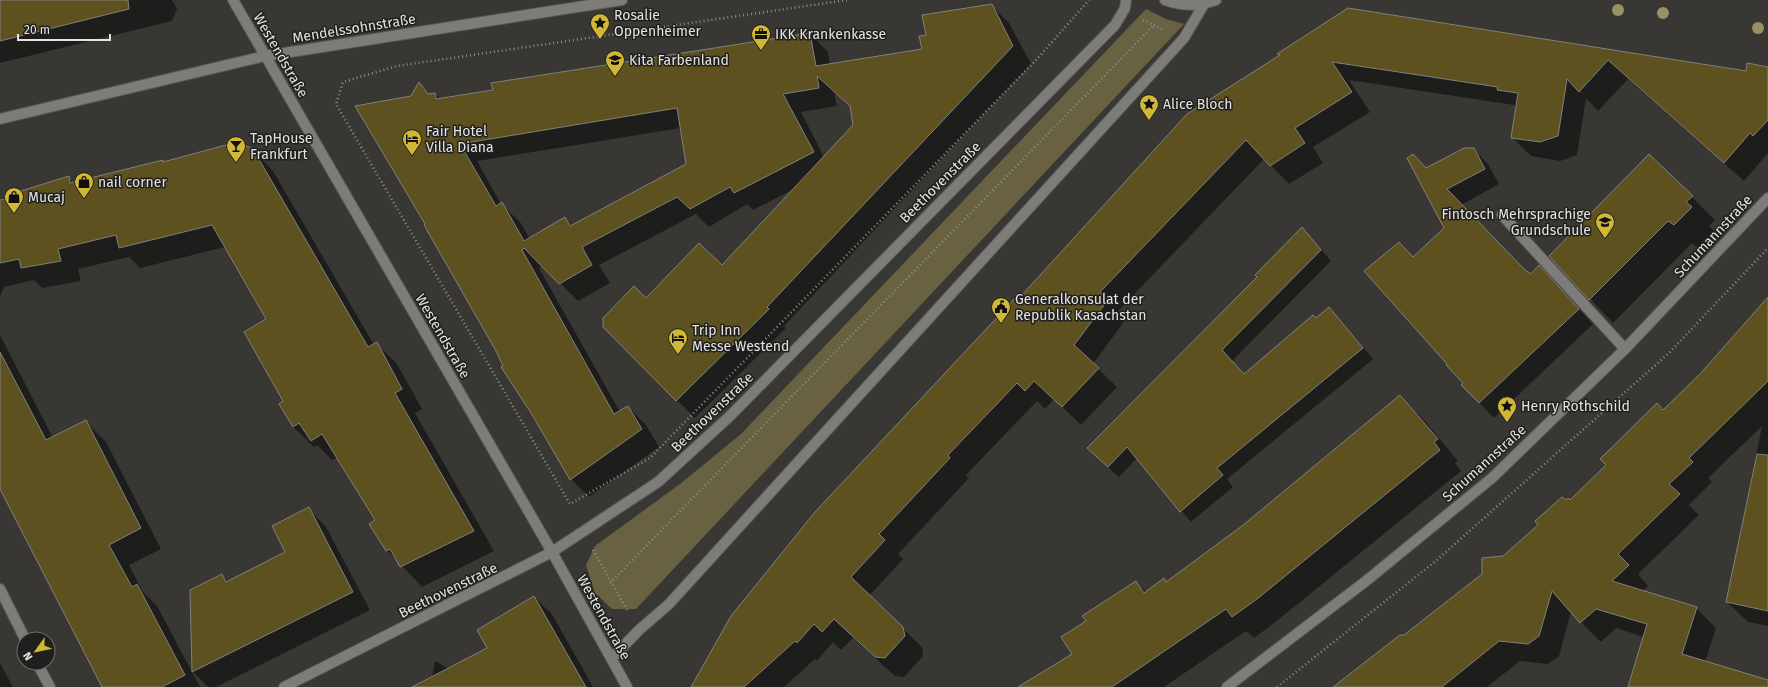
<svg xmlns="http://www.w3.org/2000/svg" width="1768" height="687" font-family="'Fira Sans',sans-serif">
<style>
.green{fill:#696242}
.shadow{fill:#0007;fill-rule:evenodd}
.building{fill:#5c511f;stroke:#81807d;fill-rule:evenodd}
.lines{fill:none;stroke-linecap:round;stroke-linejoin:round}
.service-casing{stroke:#565653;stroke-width:12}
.minor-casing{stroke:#565653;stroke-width:12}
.path{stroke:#8f8e8b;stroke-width:2.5;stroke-dasharray:1 3;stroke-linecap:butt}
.service{stroke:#7d7c79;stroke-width:10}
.minor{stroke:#7d7c79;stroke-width:10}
.tree{fill:#999063}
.labels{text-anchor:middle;stroke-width:3;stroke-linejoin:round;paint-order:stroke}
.poi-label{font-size:14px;fill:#e4e3e1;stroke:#1f1f1d;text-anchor:start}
.street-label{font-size:14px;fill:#e4e3e1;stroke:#1f1f1d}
</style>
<rect width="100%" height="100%" fill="#383734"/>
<path class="green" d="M 1146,9 L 1166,19 L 1184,24 L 636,609 L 612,609 L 595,593 L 586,565 L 595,546 L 680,484 L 741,434 Z"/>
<path class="shadow" d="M 0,0 L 172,0 L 177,9 L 172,21 L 0,63 Z
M 991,5 L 1009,23 L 1031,64 L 784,326 L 786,328 L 695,418 L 604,327 L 646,300 L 722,266 L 794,189 L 753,210 L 747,204 L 709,227 L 696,214 L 599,265 L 610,283 L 578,301 L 542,265 L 539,268 L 620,412 L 628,407 L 646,425 L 659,447 L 589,497 L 571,479 L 357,106 L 411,97 L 419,84 L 430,95 L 435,94 L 440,99 L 810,34 L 828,52 L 830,65 L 923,50 L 927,36 ZM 834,92 L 851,107 L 854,125 L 824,157 L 801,112 L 837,106 ZM 681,128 L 687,164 L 572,226 L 565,218 L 530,239 L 520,222 L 501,204 L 477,161 Z
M 1348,9 L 1747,72 L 1768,68 L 1768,153 L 1744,181 L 1628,79 L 1598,111 L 1586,98 L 1577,155 L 1560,161 L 1531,156 L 1512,137 L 1516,108 L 1514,105 L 1349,80 L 1370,112 L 1313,147 L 1323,163 L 1289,184 L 1264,159 L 1118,311 L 1126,319 L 1093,364 L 1117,387 L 1081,425 L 1054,399 L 1045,409 L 1037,401 L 966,475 L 969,478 L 898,554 L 903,559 L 869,596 L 922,647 L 923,656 L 904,677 L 895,676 L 853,638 L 841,650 L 833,642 L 817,661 L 815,659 L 784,687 L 700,687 L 731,616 L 785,549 L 786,550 L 1021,297 L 1280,56 L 1279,54 Z
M 1473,149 L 1488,164 L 1499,184 L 1461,205 L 1531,276 L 1539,267 L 1593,324 L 1494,418 L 1462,385 L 1464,383 L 1449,364 L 1413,258 L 1445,229 L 1426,169 Z
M 253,150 L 273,171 L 374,345 L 377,344 L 397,364 L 422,409 L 415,413 L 494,551 L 422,587 L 387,550 L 376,520 L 338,457 L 332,460 L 317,445 L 314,447 L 293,427 L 284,402 L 268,320 L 225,247 L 140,268 L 129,257 L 78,269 L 81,281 L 42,288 L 34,280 L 4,287 L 0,296 L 0,199 L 68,178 L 74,183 L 163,161 L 164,163 Z
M 1692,197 L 1715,220 L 1709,226 L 1714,231 L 1698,248 L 1692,243 L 1613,323 L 1550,256 Z
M 1312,239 L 1331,261 L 1232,361 L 1245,375 L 1329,308 L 1373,359 L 1227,479 L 1233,487 L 1191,522 L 1137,458 L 1119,477 L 1099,459 Z
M 1768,298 L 1768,626 L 1748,622 L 1727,602 L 1762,426 L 1708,478 L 1712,482 L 1689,505 L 1699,515 L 1638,574 L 1648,586 L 1642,592 L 1696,608 L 1716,628 L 1705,662 L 1751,687 L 1629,687 L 1644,637 L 1616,628 L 1601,642 L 1571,612 L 1559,656 L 1548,664 L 1520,661 L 1487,687 L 1332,687 L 1404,636 L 1460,593 L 1566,502 L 1570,501 L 1608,465 L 1657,404 L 1664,411 L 1702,374 Z
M 0,335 L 53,438 L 85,421 L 106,442 L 161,549 L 129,565 L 143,592 L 157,606 L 200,687 L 103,687 L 0,486 Z
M 1400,397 L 1422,418 L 1458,461 L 1455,463 L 1461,471 L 1278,620 L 1254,638 L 1246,631 L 1164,687 L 1020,687 L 1073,654 L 1087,622 L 1136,582 L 1146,592 L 1167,583 L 1242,527 Z
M 308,508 L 326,527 L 370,610 L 216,687 L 208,687 L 193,672 L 191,590 L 222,575 L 229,582 L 287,553 Z
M 534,597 L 552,614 L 593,687 L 412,687 L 432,677 L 435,661 L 449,669 L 488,648 Z
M 0,663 L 13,687 L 0,687 Z"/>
<path class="building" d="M 0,0 L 128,0 L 129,9 L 0,41 Z
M 992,4 L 1013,46 L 767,307 L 769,309 L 676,401 L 603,327 L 603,318 L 634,286 L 646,298 L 699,243 L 722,265 L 853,125 L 850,106 L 817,76 L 819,88 L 783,94 L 814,152 L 734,193 L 730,187 L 690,209 L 677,197 L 582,247 L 592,265 L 559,284 L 524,248 L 522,250 L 614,414 L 628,406 L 642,429 L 570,480 L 531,413 L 501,367 L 503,366 L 496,351 L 424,225 L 425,224 L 355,106 L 411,96 L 419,82 L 428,94 L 435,93 L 436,99 L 493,90 L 491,83 L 810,33 L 816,66 L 922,49 L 919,36 L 926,35 L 922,15 ZM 677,108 L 686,164 L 570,226 L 565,217 L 524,241 L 502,202 L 496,206 L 460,144 Z
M 1348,8 L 1746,71 L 1747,63 L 1768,67 L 1768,120 L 1753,136 L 1750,133 L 1724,163 L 1608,60 L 1579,92 L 1567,79 L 1558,136 L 1540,142 L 1511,138 L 1518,93 L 1497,90 L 1498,87 L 1332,62 L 1352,92 L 1295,128 L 1305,143 L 1270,166 L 1246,140 L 1100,292 L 1108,300 L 1074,345 L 1099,368 L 1062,407 L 1034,381 L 1025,391 L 1017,383 L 948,455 L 950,458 L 879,534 L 885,540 L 851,577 L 903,627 L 905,636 L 885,658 L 875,657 L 834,619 L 822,632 L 814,624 L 797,643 L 795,641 L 744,687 L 691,687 L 731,616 L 815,512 L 1019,294 L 1021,296 L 1187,114 L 1280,55 L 1277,54 Z
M 237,142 L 253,149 L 368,347 L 377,342 L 402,389 L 395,393 L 474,531 L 400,567 L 390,549 L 386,551 L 369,524 L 375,520 L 322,434 L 311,441 L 299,423 L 293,427 L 279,404 L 283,401 L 244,332 L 266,319 L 212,225 L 119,248 L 116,235 L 58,249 L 61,261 L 21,268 L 19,259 L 0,263 L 0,200 L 8,198 L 8,195 L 69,176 L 70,183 L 163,160 L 163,162 Z
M 1464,148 L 1474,148 L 1485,169 L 1447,189 L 1525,270 L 1531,274 L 1539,265 L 1579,309 L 1479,403 L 1461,385 L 1463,383 L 1446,365 L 1447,364 L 1364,271 L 1399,242 L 1413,257 L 1444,228 L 1407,158 L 1413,154 L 1426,168 Z
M 1649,154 L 1693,196 L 1686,202 L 1692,207 L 1674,225 L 1668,221 L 1589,300 L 1549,256 Z
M 1302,227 L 1321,250 L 1222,350 L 1244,374 L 1313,315 L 1316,318 L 1329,307 L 1363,348 L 1217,468 L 1223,475 L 1180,512 L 1127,447 L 1108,467 L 1087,448 L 1257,277 L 1255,275 Z
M 1768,297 L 1768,381 L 1689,458 L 1693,462 L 1669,484 L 1680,494 L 1618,554 L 1629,565 L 1612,581 L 1697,607 L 1682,654 L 1768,680 L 1768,687 L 1628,687 L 1647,624 L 1596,609 L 1580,623 L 1552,591 L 1539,636 L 1528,644 L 1499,641 L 1442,687 L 1333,687 L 1400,635 L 1404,635 L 1482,574 L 1482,558 L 1503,556 L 1538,525 L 1535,521 L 1562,497 L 1566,500 L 1568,498 L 1570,500 L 1606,465 L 1600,459 L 1657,403 L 1663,410 L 1701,373 Z
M 0,352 L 46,440 L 86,420 L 141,528 L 109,545 L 132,587 L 137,584 L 185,675 L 162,687 L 102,687 L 0,489 Z
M 1400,395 L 1438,439 L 1434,442 L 1440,450 L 1257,599 L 1232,617 L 1226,609 L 1112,687 L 1018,687 L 1072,654 L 1061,637 L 1086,621 L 1082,616 L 1136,581 L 1144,593 L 1164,578 L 1166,582 L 1242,526 Z
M 1757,454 L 1768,455 L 1768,611 L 1726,602 Z
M 309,507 L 353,592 L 192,672 L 190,590 L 222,574 L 226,582 L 285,552 L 272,526 Z
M 534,596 L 586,687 L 412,687 L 487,648 L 477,630 Z"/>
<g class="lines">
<g class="service-casing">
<path id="service" d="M 1502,215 L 1625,349"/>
</g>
<g class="minor-casing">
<path id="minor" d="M 233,0 L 552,552 L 627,687
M 1165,0 C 1181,6 1199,6 1216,0
M 0,119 L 265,56 L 622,0
M 0,589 L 25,639
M 611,659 L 639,630 L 669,604 L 1184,38 L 1204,4
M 37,663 L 50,687
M 284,687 L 552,552 L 658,482 L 730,416 L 1115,25 L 1125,8 L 1126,0
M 1227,687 L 1366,581 L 1492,478 L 1625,349 L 1768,198"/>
</g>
<path class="path" d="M 847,0 L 397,66 L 343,82 L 336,104 L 570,504 L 650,458 L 1037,59 L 1089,0
M 1143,20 L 1164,30
M 593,550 L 627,610
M 610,583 L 1153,26
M 1277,687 L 1437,560 L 1669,353 L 1768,248"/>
<use href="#service" class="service"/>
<use href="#minor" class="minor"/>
</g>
<g class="tree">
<circle cx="1618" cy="10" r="6"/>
<circle cx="1663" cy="13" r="6"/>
<circle cx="1758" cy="28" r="6"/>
</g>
<defs>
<g id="sight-pin" transform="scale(1)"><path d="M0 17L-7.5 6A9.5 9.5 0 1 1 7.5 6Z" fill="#d1b736" stroke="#1f1f1d"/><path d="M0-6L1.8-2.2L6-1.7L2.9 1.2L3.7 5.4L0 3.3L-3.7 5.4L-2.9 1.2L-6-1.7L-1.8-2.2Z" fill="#111"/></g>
<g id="office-pin" transform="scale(1)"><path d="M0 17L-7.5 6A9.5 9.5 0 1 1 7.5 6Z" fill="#d1b736" stroke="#1f1f1d"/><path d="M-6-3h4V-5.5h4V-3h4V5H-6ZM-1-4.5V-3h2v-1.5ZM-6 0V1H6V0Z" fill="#111"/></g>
<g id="school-pin" transform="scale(1)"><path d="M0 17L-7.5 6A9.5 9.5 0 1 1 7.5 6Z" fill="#d1b736" stroke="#1f1f1d"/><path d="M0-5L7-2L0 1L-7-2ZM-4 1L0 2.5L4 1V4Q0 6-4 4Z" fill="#111"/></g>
<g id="hotel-pin" transform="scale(1)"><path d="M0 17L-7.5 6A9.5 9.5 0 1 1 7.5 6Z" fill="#d1b736" stroke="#1f1f1d"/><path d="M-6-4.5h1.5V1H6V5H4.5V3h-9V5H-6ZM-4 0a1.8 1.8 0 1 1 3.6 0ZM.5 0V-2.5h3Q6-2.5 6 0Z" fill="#111"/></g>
<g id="bar-pin" transform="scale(1)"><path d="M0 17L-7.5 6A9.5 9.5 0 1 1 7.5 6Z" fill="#d1b736" stroke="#1f1f1d"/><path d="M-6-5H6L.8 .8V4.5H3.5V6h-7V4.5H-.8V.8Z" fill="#111"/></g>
<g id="shop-pin" transform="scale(1)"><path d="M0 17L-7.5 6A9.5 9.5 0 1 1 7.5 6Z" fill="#d1b736" stroke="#1f1f1d"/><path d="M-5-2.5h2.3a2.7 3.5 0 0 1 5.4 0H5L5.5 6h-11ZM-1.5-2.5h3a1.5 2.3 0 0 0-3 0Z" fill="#111"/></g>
<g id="civic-pin" transform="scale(1)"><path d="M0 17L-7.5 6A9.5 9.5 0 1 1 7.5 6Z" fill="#d1b736" stroke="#1f1f1d"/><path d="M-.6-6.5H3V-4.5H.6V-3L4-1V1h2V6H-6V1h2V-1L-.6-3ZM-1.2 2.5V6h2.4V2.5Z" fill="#111"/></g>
</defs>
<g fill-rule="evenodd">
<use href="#sight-pin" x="600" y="23"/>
<use href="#office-pin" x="761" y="34"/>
<use href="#school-pin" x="615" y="60"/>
<use href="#sight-pin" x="1149" y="104"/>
<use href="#hotel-pin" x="412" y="139"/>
<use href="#bar-pin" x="236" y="146"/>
<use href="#shop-pin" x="84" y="182"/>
<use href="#shop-pin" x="14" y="197"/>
<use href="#school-pin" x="1605" y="222"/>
<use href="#civic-pin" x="1001" y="307"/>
<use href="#hotel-pin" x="678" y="338"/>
<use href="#sight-pin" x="1507" y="406"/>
</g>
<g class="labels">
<g class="poi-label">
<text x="614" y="20">Rosalie<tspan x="614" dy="16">Oppenheimer</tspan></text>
<text x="775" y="39">IKK Krankenkasse</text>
<text x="629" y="65">Kita Farbenland</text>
<text x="1163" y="109">Alice Bloch</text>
<text x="426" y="136">Fair Hotel<tspan x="426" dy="16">Villa Diana</tspan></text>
<text x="250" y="143">TapHouse<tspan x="250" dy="16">Frankfurt</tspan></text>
<text x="98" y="187">nail corner</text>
<text x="28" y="202">Mucaj</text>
<text x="1591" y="219" text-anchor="end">Fintosch Mehrsprachige<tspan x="1591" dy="16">Grundschule</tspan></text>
<text x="1015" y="304">Generalkonsulat der<tspan x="1015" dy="16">Republik Kasachstan</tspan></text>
<text x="692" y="335">Trip Inn<tspan x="692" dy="16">Messe Westend</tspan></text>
<text x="1521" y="411">Henry Rothschild</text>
</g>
<g class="street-label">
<text transform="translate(354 28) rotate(-9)" y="5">Mendelssohnstraße</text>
<text transform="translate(281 55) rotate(60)" y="5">Westendstraße</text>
<text transform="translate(940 182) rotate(-45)" y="5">Beethovenstraße</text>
<text transform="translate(1713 236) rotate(-47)" y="5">Schumannstraße</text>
<text transform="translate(443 336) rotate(60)" y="5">Westendstraße</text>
<text transform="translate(712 412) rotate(-44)" y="5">Beethovenstraße</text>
<text transform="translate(1484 463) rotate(-42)" y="5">Schumannstraße</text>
<text transform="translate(448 590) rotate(-26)" y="5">Beethovenstraße</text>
<text transform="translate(604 617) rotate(61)" y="5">Westendstraße</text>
</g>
</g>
<g transform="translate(36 651) rotate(237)"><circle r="19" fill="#1f1f1d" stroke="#6e6d6b"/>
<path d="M0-3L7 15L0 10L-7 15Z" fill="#d1b736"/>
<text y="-6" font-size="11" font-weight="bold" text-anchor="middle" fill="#e4e3e1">N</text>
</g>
<path d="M18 34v6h92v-6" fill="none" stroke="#e4e3e1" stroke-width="2"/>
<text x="24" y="34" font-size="12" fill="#e4e3e1" stroke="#1f1f1d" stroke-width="3" paint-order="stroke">20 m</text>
</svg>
